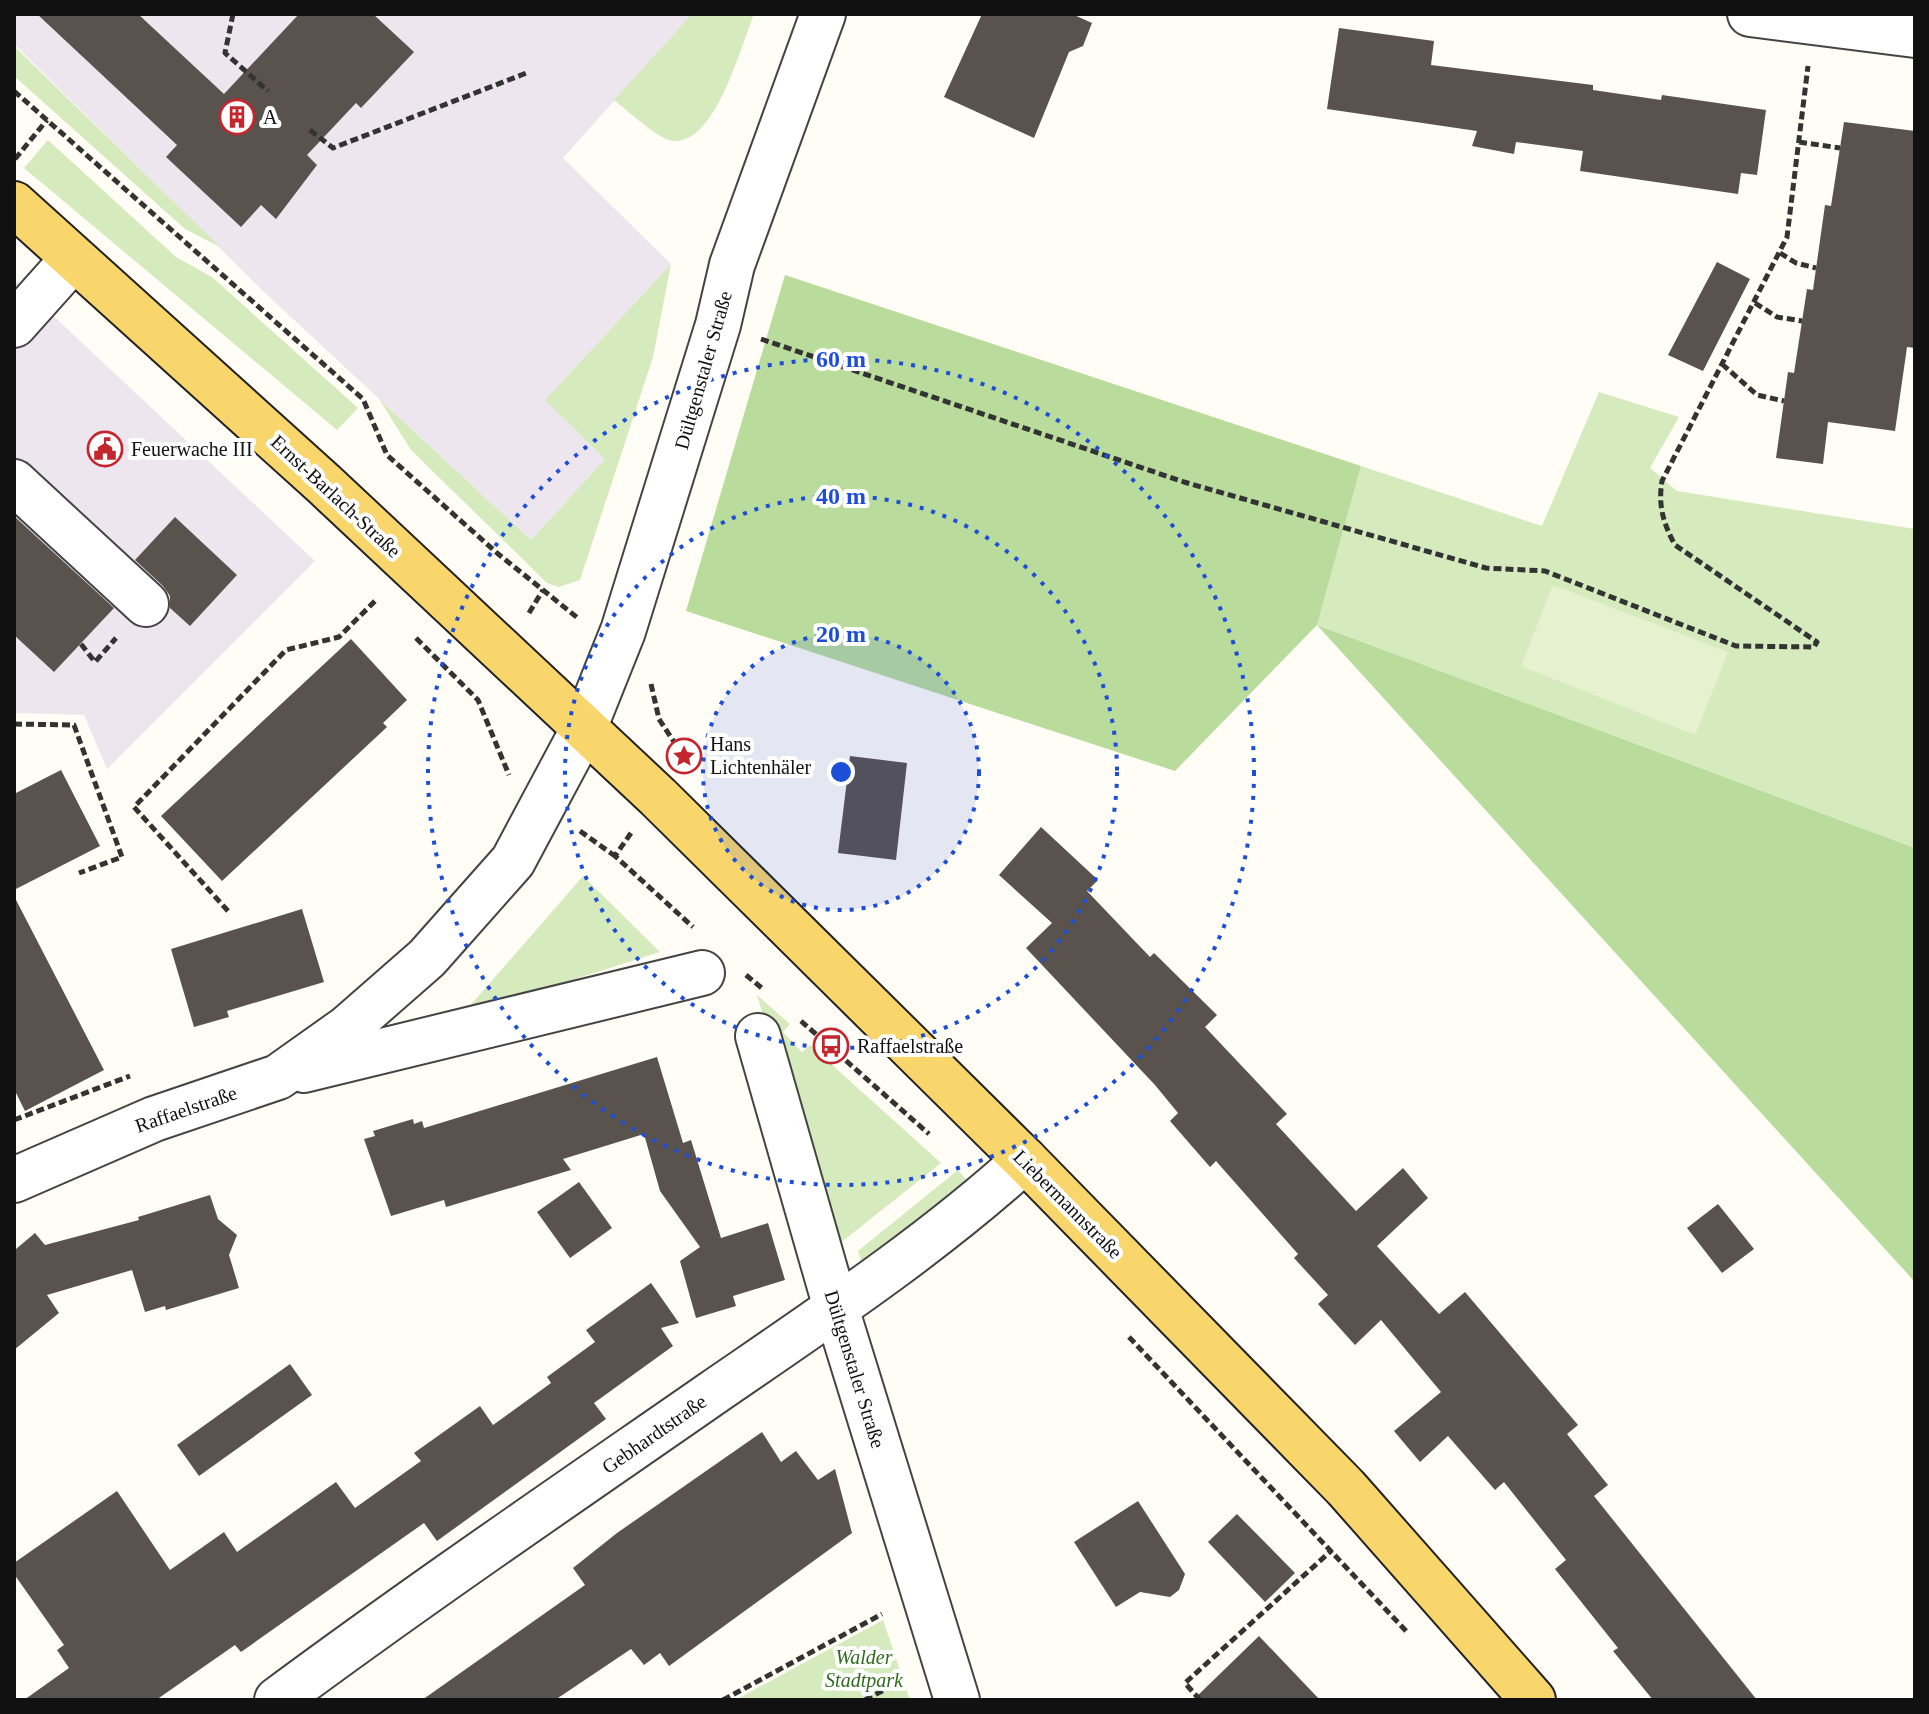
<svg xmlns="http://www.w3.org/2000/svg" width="1929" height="1714" font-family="Georgia,serif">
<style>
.industrial{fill:#eee6ef}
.green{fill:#d5ebbd}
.forest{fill:#b9dc9c}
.pitch{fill:#e6f2cf}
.building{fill:#5a524d}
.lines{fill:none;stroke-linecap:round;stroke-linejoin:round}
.minor-casing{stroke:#444;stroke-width:48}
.major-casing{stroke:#222;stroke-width:48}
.path{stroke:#333;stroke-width:5;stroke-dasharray:8 4;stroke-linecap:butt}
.minor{stroke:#fff;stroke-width:44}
.major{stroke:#f9d66b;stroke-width:44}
.ring{fill:none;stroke:#1d4ed8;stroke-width:4;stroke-dasharray:4 8}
.labels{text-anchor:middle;stroke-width:8;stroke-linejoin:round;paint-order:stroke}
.poi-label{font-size:20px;fill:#111;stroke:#fff;text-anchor:start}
.street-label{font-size:20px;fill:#111;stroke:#fff}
.park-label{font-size:20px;font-style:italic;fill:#2f6b1f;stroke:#fff}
.centre{fill:#1d4ed8;stroke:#fff;stroke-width:4}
.ring-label{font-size:24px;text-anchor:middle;font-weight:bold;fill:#1d4ed8;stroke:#fff;stroke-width:8;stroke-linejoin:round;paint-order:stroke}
</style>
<rect width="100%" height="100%" fill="#fffdf5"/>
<path class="industrial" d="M 14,14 L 692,14 L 563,158 L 671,264 L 546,399 L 605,459 L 531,540 L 264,292 L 14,44 Z
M 14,279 L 315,561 L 107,769 L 84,715 L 14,713 Z"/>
<path class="green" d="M 692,14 L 754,14 C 741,45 714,152 669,140 C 655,136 627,110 614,100 Z
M 14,46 L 220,247 L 185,229 L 14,76 Z
M 48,140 L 176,257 L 212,277 L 358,408 L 337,430 L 24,168 Z
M 671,264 L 653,357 L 580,580 L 559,587 L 547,583 L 411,450 L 379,399 L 531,540 L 605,459 L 545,400 Z
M 1599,392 L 1679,417 L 1650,468 L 1677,491 L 1915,529 L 1915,848 L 1317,625 L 1361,466 L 1542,526 Z
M 583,876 L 660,952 L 462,1015 Z
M 757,995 L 790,1024 L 783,1032 L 802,1052 L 810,1045 L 941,1163 L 834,1248 Z
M 958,1170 L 976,1191 L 864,1269 L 858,1251 Z
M 883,1620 L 910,1700 L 735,1700 Z"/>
<path class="forest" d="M 785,275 L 1361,466 L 1317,625 L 1915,848 L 1915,1282 L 1317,625 L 1175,771 L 686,611 Z"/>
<path class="pitch" d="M 1553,585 L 1728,652 L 1695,735 L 1521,666 Z"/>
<path class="building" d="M 37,14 L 138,14 L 224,94 L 299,14 L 373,14 L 414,52 L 361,108 L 356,103 L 307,155 L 317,165 L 276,219 L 261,205 L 241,227 L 166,157 L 177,145 Z
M 982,14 L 1072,14 L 1092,23 L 1083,46 L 1069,52 L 1034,138 L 944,97 Z
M 1339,28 L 1434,41 L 1431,65 L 1593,85 L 1593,90 L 1661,100 L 1662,95 L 1766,110 L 1757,175 L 1741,173 L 1738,194 L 1580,171 L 1583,151 L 1516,142 L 1514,154 L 1472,146 L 1477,131 L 1327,109 Z
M 1844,122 L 1915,131 L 1915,348 L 1907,347 L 1895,431 L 1828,422 L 1823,464 L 1776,458 L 1788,372 L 1794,373 L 1807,289 L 1813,290 L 1825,205 L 1831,206 Z
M 1717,262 L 1750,279 L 1703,371 L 1668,355 Z
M 14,516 L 114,608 L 54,672 L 14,635 Z
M 175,517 L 237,575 L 190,626 L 170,608 L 170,596 L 163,586 L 135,560 Z
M 351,639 L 407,700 L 383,723 L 387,727 L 222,881 L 161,816 Z
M 850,756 L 907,763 L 896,860 L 838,853 Z
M 61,770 L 100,846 L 14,890 L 14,794 Z
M 1041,827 L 1098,880 L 1087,891 L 1150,957 L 1154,953 L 1217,1015 L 1205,1027 L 1287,1114 L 1276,1124 L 1356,1211 L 1403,1168 L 1428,1198 L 1377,1246 L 1439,1314 L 1465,1292 L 1578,1425 L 1567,1434 L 1608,1485 L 1594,1496 L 1757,1700 L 1653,1700 L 1613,1651 L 1618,1648 L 1555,1569 L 1566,1560 L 1504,1482 L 1495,1490 L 1448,1436 L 1420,1462 L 1394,1431 L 1441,1392 L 1381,1320 L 1355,1345 L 1318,1304 L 1328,1295 L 1294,1258 L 1298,1254 L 1216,1161 L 1210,1167 L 1170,1121 L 1178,1113 L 1155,1085 L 1026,948 L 1052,923 L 999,875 Z
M 14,896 L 104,1070 L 25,1111 L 14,1089 Z
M 302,909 L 324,982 L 227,1011 L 229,1017 L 194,1027 L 171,949 Z
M 657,1057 L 683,1143 L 691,1140 L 721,1238 L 768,1223 L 785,1280 L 733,1296 L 736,1306 L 696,1318 L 680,1261 L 700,1247 L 660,1191 L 644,1134 L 563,1159 L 571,1170 L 446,1207 L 444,1200 L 391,1216 L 364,1139 L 375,1136 L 373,1131 L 413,1119 L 414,1124 L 422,1121 L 424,1128 Z
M 579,1182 L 612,1228 L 570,1258 L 537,1212 Z
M 210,1195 L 218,1219 L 237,1235 L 229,1255 L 239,1288 L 166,1310 L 165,1306 L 145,1312 L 132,1270 L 47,1295 L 59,1313 L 14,1350 L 14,1246 L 16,1249 L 35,1233 L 45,1245 L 139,1220 L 138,1217 Z
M 1718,1204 L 1754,1249 L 1722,1273 L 1687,1228 Z
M 651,1283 L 679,1323 L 661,1328 L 673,1346 L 594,1403 L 606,1419 L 437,1541 L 424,1523 L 241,1652 L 235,1645 L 156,1700 L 24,1700 L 69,1668 L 57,1650 L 64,1645 L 14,1574 L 14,1563 L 117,1491 L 170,1570 L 224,1532 L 237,1552 L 336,1482 L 355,1508 L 421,1461 L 414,1453 L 480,1406 L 493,1425 L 551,1383 L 547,1377 L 595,1342 L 586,1330 Z
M 290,1364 L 312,1395 L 199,1476 L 177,1445 Z
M 762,1432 L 781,1462 L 796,1451 L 818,1480 L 835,1469 L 852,1533 L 669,1666 L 660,1653 L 644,1665 L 631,1649 L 555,1700 L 422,1700 L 585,1585 L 573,1568 L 617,1533 Z
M 1138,1501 L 1185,1574 L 1179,1590 L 1170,1597 L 1140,1592 L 1116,1607 L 1074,1542 Z
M 1237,1514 L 1295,1573 L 1265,1602 L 1208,1542 Z
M 1259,1636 L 1320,1700 L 1193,1700 Z"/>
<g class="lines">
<g class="minor-casing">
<path id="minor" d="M 1750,14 L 1915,35
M 14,325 L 73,259
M 14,482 L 146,604
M 758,1036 L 836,1308 L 957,1700
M 304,1070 L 702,973
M 14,1180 L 154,1119 L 278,1077 L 347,1028 L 427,958 L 513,861 L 585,726 L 623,631 L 718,325 L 732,265 L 823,14
M 277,1700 C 420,1594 567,1494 714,1392 C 820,1319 929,1247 1025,1160"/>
</g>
<g class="major-casing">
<path id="major" d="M 14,204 L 324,484 L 658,797 L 1025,1160 L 1346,1488 L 1533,1700"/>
</g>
<path class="path" d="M 233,14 L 225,53 L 268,91
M 14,91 L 363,399 L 387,455 L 497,553 L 579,619
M 310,130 L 333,148 L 529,72
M 1799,142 L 1840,148
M 15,159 L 47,120
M 1780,253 L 1796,263 L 1816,268
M 1755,303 L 1777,317 L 1802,321
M 761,339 L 1184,482 L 1486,568 L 1545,571 L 1736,646 L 1814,647 L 1817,642 L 1675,545 C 1663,523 1658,505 1662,481 L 1787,237 L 1808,66
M 1722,364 L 1757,395 L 1784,401
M 529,613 L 543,590
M 416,638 L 478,700 L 509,775
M 81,644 L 95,662 L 116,638
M 651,684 L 659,719 L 680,751
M 14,724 L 74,725 L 122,857 L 79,873
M 580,831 L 615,856
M 631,833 L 615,856 L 693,927
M 228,911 L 134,807 L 286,650 L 339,637 L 377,599
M 746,975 L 763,989
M 801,1021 L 929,1134
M 14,1120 L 130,1076
M 1129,1337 L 1408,1633
M 723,1700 L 882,1614
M 865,1700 L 903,1680
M 1200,1700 L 1185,1683 L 1332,1550"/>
<use href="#minor" class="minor"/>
<use href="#major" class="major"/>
</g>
<circle cx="841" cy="772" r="138" fill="#1d4ed8" fill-opacity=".12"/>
<g class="ring">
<circle cx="841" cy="772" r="138"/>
<circle cx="841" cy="772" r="276"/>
<circle cx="841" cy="772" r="413"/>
</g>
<defs>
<g id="building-ring" transform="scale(1.8)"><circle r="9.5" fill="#fff" stroke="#c4262e" stroke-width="1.5"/><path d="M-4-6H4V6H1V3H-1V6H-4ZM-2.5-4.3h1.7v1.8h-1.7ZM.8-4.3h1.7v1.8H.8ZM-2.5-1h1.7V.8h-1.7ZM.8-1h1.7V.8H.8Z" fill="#c4262e"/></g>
<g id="civic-ring" transform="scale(1.8)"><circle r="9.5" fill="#fff" stroke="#c4262e" stroke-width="1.5"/><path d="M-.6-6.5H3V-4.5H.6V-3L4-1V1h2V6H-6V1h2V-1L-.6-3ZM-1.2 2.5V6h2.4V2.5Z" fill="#c4262e"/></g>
<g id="sight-ring" transform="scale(1.8)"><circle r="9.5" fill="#fff" stroke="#c4262e" stroke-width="1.5"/><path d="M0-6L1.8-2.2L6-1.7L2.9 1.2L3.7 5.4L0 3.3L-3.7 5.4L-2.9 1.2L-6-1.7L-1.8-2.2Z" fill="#c4262e"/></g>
<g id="bus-ring" transform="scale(1.8)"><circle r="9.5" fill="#fff" stroke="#c4262e" stroke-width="1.5"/><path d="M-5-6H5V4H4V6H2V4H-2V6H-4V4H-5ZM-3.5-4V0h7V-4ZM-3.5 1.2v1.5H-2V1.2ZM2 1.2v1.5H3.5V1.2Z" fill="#c4262e"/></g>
</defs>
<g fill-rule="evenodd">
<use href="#building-ring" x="237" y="117"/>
<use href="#civic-ring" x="105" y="449"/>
<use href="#sight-ring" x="684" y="756"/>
<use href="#bus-ring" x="831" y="1046"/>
</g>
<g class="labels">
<g class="poi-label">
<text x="263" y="124">A</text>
<text x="131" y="456">Feuerwache III</text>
<text x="710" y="751">Hans<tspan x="710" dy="23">Lichtenhäler</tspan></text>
<text x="857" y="1053">Raffaelstraße</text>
</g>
<g class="street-label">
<text transform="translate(703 370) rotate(-74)" y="7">Dültgenstaler Straße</text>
<text transform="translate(336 496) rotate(43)" y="7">Ernst-Barlach-Straße</text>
<text transform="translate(186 1109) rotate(-19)" y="7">Raffaelstraße</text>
<text transform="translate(1068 1204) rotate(45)" y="7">Liebermannstraße</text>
<text transform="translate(855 1369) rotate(73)" y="7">Dültgenstaler Straße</text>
<text transform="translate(654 1434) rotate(-35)" y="7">Gebhardtstraße</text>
</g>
<g class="park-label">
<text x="864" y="1664">Walder<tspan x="864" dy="23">Stadtpark</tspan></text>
</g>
</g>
<circle cx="841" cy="772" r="12" class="centre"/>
<g class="ring-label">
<text x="841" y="367">60 m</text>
<text x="841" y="504">40 m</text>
<text x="841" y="642">20 m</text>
</g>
<rect width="1929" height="1714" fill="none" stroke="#111111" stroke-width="32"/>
</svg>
